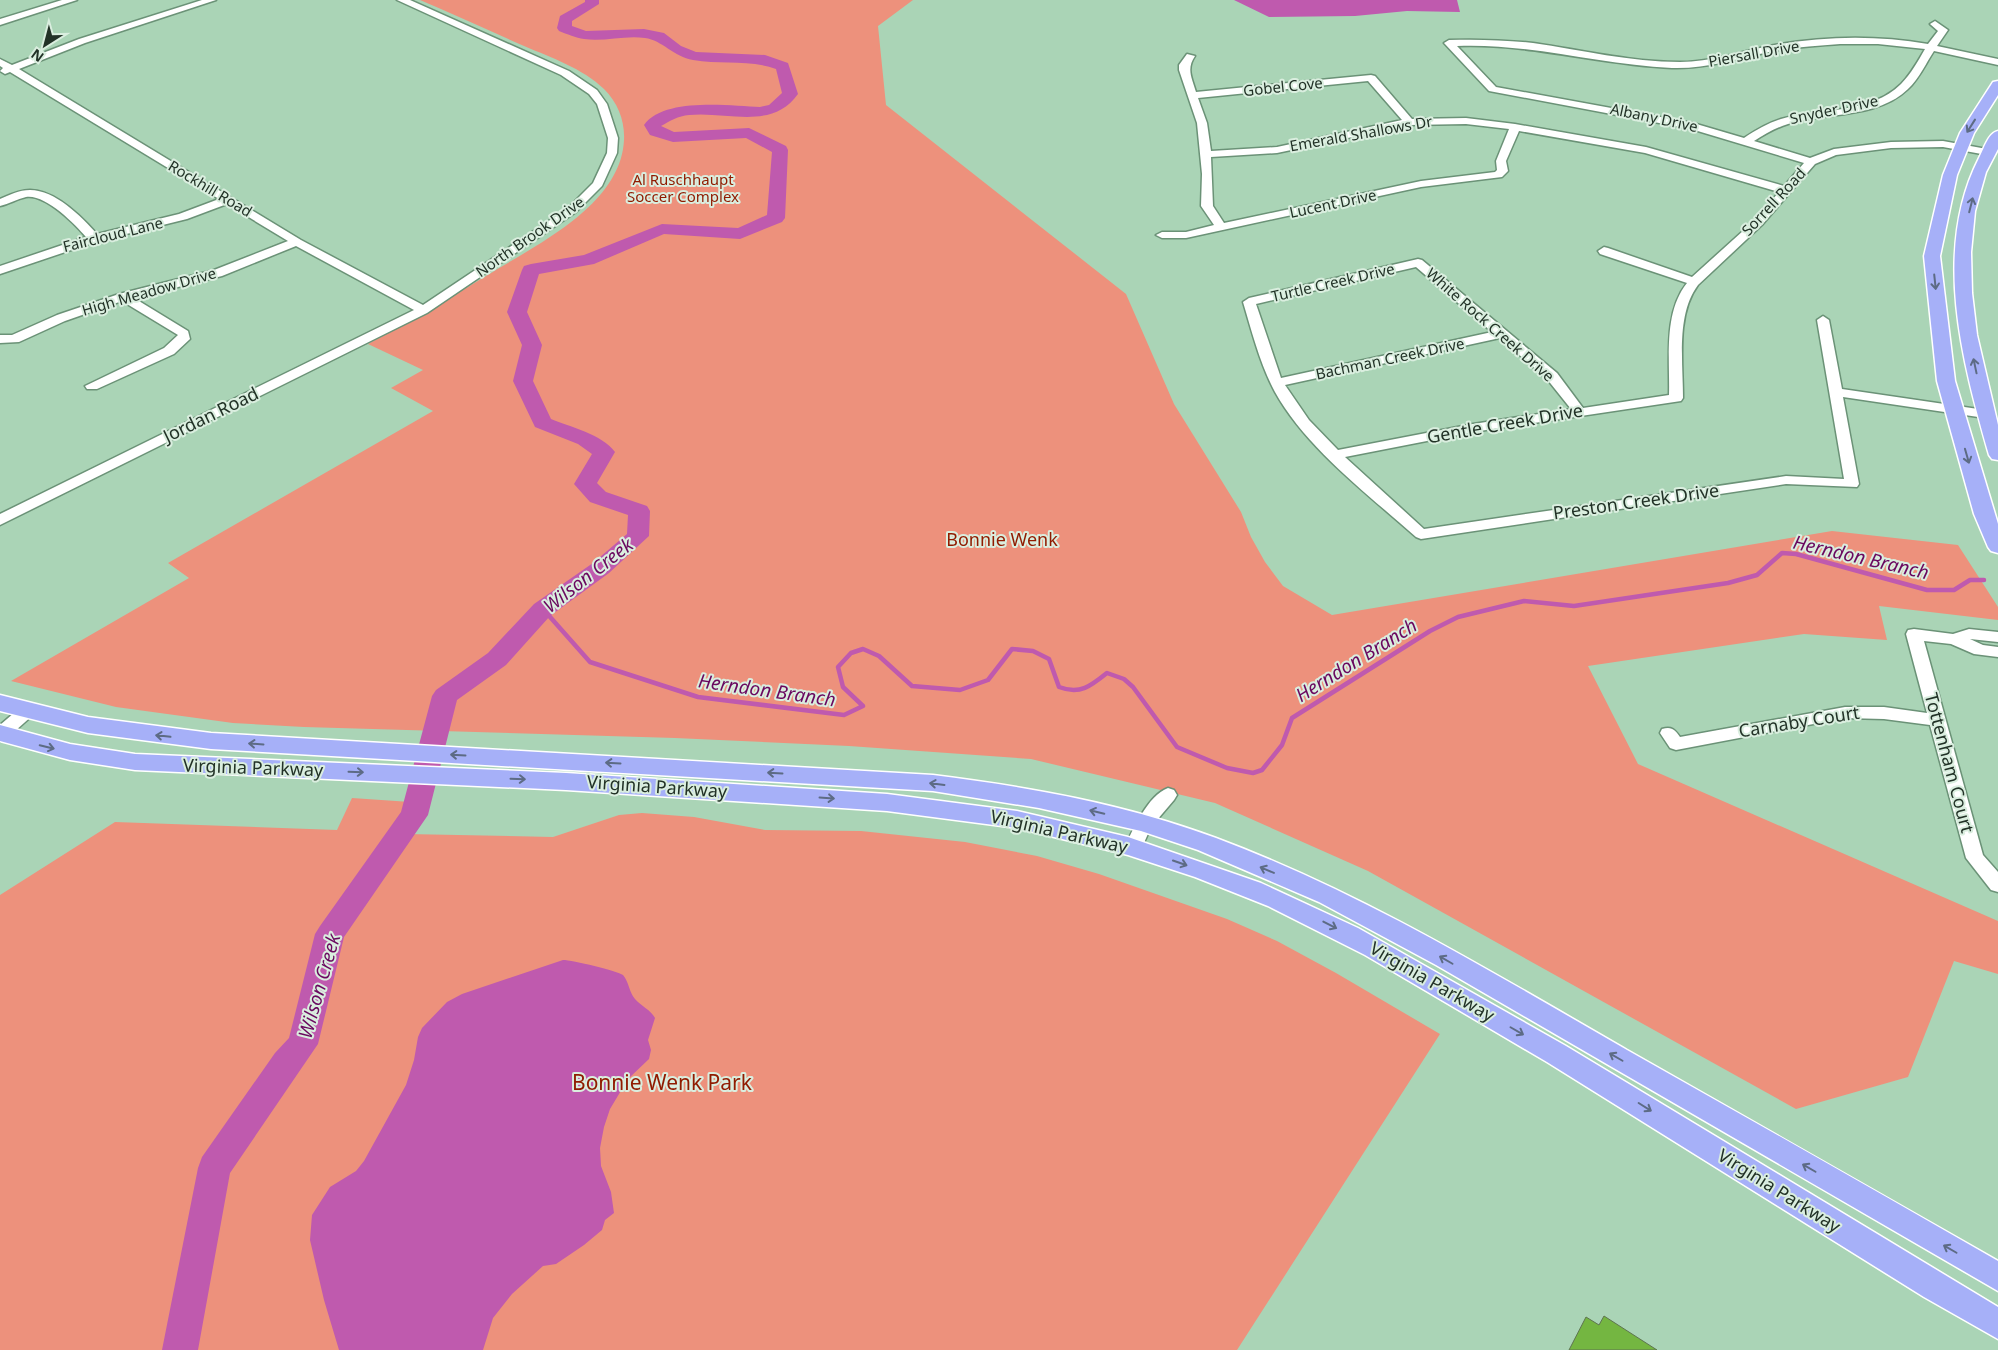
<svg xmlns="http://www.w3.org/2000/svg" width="1998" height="1350" font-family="'Noto Sans',sans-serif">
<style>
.green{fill:#ed917c}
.water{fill:#bf5aae}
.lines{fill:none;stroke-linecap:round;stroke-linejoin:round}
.stream{stroke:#bf5aae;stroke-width:4.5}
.river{fill:#bf5aae;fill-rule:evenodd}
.building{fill:#74b641;stroke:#5e7451}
.minor-casing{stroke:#6b9277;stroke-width:3}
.major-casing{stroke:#fff;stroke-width:3}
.minor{fill:#fff;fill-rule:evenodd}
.major{fill:#a6b0f8;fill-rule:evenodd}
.oneway{stroke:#5d6b85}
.labels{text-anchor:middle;stroke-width:4;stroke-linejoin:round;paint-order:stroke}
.far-street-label{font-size:15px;fill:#223227;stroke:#daeedf}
.far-park-label{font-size:15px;fill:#901b00;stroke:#daeedf}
.street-label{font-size:18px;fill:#223227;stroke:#daeedf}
.park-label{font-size:18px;fill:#901b00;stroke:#daeedf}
.water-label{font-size:19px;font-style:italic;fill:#6a085f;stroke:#daeedf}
.near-park-label{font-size:21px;fill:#901b00;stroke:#daeedf}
</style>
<rect width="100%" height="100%" fill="#aad4b6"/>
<path class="green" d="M 420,0 L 913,0 L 878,26 L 886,105 L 1126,294 L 1174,404 L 1241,512 L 1251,537 L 1265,562 L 1283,586 L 1332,615 L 1832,531 L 1958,545 L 1998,607 L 1998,620 L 1879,606 L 1887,640 L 1804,634 L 1588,666 L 1638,764 L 1998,921 L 1998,974 L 1954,961 L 1908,1077 L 1796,1109 L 1368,871 L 1215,803 L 1031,759 L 849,746 L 675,738 L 304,727 L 233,723 L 116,707 L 11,681 L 189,578 L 168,563 L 433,411 L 391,388 L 423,370 L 368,344 C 408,323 447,300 486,276 C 534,246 621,206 624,140 C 625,121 618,103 604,89 C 582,68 552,58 524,46 C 490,31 455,15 420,0 Z
M 352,798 L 425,803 L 406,834 L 553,837 L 619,815 L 642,813 L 694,817 L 765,830 L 861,831 L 965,842 L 1037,856 L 1099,874 L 1227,919 L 1277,941 L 1336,973 L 1440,1034 L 1237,1350 L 0,1350 L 0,895 L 115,822 L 337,830 Z"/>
<path class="water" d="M 1234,0 L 1457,0 L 1460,12 L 1407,11 L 1355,16 L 1269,17 Z
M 563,960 C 572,960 618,971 623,975 C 629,982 629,992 635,999 C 641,1006 651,1010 655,1018 L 648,1040 L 651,1050 L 649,1059 L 628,1079 L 610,1109 L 604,1127 L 600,1148 L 601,1166 L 611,1192 L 614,1213 L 605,1220 L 602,1230 L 584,1245 L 556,1264 L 543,1266 L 512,1294 L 493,1318 L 483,1350 L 339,1350 L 324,1300 L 310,1240 L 312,1215 L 330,1187 L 356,1171 L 364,1161 L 406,1085 L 414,1060 L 418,1037 L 422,1028 L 447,1002 L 462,994 Z"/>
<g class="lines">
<path class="stream" d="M 543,609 L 590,662 L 698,697 L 844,715 L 863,706 L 843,687 L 838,667 L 851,653 L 863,649 L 879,656 L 912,686 L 960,690 L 988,680 L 1012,649 L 1033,651 L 1049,659 L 1059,687 C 1080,695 1091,686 1107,673 L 1124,679 L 1133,687 L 1177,747 L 1227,768 L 1253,773 L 1262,770 L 1282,745 L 1292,718 L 1430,631 L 1458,617 L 1524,601 L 1574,606 L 1728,583 L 1757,575 L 1782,553 L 1796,554 L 1927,590 L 1954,590 L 1970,580 L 1984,580"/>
<path class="river" d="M 585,0 L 599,0 L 599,4 L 572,21 L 572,26 L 586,31 L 644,29 L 664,33 L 681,46 L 696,52 L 765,55 L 788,63 L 798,94 C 772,131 727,111 689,115 C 678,116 670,121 661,126 L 674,132 L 749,128 L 786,146 L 788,150 L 785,218 L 782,222 L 740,239 L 664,234 L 594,264 L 539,274 L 527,312 L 542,345 L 533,381 L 551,419 C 570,427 602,434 615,452 L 597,483 L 606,492 L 647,506 L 650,511 L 649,536 L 609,573 L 550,616 L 506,665 L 457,700 L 428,815 L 344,937 L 318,1044 L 230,1173 L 198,1350 L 162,1350 L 198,1168 L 202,1157 L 275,1053 L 289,1038 L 315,934 L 320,926 L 401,812 L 432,696 L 436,690 L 488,653 L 534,604 L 593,563 L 627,534 L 628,515 L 590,502 L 574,484 L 592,454 L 578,444 L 535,427 L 513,381 L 522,345 L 507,312 L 522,270 L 524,266 L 531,264 L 584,255 L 662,224 L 738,228 L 767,215 L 772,152 L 746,138 L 673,142 L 650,135 L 644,125 C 664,97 730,106 760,107 L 769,105 L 782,93 L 776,69 C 748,59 721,65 693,60 C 674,57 662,40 645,38 C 625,35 604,42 584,39 C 576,38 567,34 559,31 L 557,28 L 560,16 L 585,2 Z"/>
</g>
<path class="building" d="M 1604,1316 L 1657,1350 L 1569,1350 L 1586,1317 L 1599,1325 Z"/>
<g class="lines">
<g class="minor-casing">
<path id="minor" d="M 62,0 L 77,0 L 0,25 L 0,19 Z
M 202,0 L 216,0 L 85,43 L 19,69 L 301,240 L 423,305 L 568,208 L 593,183 L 607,153 L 608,138 L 597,104 L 589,94 L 561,75 L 397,0 L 410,0 L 569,71 L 597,90 L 607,104 L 618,138 L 617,153 L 602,186 L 576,212 L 427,313 L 0,525 L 0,514 L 414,310 L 296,246 L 222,276 L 134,298 L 188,331 L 190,339 L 174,354 L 97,389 L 87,389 L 85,386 L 164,348 L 178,335 L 122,301 L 65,321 L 19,342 L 0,343 L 0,335 L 12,335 L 57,315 L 119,294 L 214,270 L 288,241 L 227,204 L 187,219 L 98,241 L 0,274 L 0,266 L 86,237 C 74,223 45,194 26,197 C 17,199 9,204 0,206 L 0,199 C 9,195 19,190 30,190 C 55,190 81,216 97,234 L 179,214 L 219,199 L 10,72 L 5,74 L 0,71 L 3,68 L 0,66 L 0,59 L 12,65 L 79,39 Z
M 1935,21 L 1948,30 L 1937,46 L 1998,59 L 1998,65 L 1934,51 C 1926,63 1919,79 1908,89 C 1877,119 1826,112 1788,124 C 1775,128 1765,134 1754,141 L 1810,158 L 1834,149 L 1891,142 L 1943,141 L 1987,149 L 1992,152 L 1987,155 L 1943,147 L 1891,148 L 1836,155 L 1815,164 L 1762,225 L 1698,285 C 1676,314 1683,362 1683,398 L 1681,401 L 1473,432 L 1345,457 L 1424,529 L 1786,476 L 1844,479 L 1817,320 L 1823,316 L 1829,320 L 1842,389 L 1985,410 L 1992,414 L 1985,418 L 1843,397 L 1859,484 L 1857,487 L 1786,484 L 1421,539 L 1416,537 C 1369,495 1306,448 1275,392 C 1260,364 1252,332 1243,302 L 1249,298 L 1418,259 L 1422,260 L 1557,373 L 1583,408 L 1669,395 C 1670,359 1663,313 1687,283 L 1600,254 L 1598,251 L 1604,247 L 1608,248 L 1692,277 L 1754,221 L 1779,192 L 1645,153 L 1519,131 L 1506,161 L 1508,171 L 1502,177 L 1421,187 L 1186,238 L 1162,238 L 1156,235 L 1162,232 L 1186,232 L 1214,225 L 1201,206 L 1202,174 L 1197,123 L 1179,70 L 1179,65 L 1187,54 L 1195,56 C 1186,69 1192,78 1196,92 L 1371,75 L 1375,76 L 1412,119 L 1466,118 L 1515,124 L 1646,147 L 1784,186 L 1804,163 L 1691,129 L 1489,91 L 1444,43 L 1449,40 C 1477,39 1505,40 1533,43 C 1582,50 1630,62 1680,62 C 1711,62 1739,52 1769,46 C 1822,36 1876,35 1928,44 L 1938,31 L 1930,24 ZM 1840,44 L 1878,44 L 1925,49 C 1918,61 1911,74 1901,84 C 1871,114 1819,108 1781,119 C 1768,123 1756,130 1744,138 L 1693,123 L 1496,87 L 1457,46 C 1530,43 1599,65 1672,68 C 1706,69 1736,59 1769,52 C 1792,47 1816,46 1840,44 ZM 1368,81 L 1402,120 L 1277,147 L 1211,151 L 1207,123 L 1198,98 ZM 1466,124 L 1509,129 L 1496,161 L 1497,170 L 1495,172 L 1421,181 L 1224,223 L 1213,206 L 1211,157 L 1277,153 L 1409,125 ZM 1416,267 L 1492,332 L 1281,378 L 1256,304 ZM 1500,338 L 1547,379 L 1571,409 L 1473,424 L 1338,450 L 1309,420 L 1285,385 Z
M 1914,629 L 1953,634 L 1969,629 L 1998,632 L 1998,642 L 1970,639 L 1983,645 L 1998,647 L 1998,657 L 1974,654 L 1951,644 L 1924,641 L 1983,855 L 1998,872 L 1998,892 L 1991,890 L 1966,858 L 1930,725 L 1884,719 L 1845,718 L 1676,750 L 1670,748 L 1660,733 L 1662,729 C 1672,726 1675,730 1680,737 L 1845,707 L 1884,707 L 1927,713 L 1906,634 L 1908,630 Z
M 27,705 L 33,707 L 35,711 L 33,715 L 6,739 L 0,741 L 0,725 L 21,707 Z
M 1168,788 L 1174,790 L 1177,795 L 1174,800 L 1151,827 L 1139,854 L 1133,856 L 1127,854 L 1124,849 C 1132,831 1148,795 1168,788 Z"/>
</g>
<g class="major-casing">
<path id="major" d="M 1998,81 L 1998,95 L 1974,133 L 1957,175 L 1940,256 L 1955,381 L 1998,524 L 1998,553 L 1991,551 L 1988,547 L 1974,514 L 1937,381 L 1924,256 L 1943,175 L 1960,133 L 1993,82 Z
M 1998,131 L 1998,149 L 1986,172 L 1975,211 L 1971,252 L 1972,293 L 1977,335 L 1998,425 L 1998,460 L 1992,459 L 1989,455 C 1962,361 1932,250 1979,158 C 1984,149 1988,133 1998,131 Z
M 0,695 L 88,717 L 211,733 L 933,775 C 1029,787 1125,804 1216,838 C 1361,892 1493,973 1627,1050 C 1751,1120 1875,1190 1998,1261 L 1998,1291 L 1436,965 L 1319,902 L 1198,850 L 1141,831 L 1039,808 L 933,791 L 211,749 L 88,733 L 0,711 Z
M 0,725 L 70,744 L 135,754 L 566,773 L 887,794 L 1017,811 L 1128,837 L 1261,883 L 1358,928 L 1566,1046 L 1998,1307 L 1998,1339 L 1924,1297 L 1547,1062 L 1365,955 L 1268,906 L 1195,877 L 1128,855 L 1017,828 L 887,811 L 566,790 L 135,770 L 70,760 L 0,741 Z"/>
</g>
<use href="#minor" class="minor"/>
<use href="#major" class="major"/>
</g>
<defs><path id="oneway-shaft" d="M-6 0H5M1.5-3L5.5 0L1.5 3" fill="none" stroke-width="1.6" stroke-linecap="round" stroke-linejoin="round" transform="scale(1.25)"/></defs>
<g class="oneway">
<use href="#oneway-shaft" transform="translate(1971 126) rotate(122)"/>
<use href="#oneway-shaft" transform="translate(1971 205) rotate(-76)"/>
<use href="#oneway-shaft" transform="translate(1935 282) rotate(84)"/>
<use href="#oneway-shaft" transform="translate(1975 366) rotate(-102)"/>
<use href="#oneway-shaft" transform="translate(1967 456) rotate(74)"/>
<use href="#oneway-shaft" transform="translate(163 736) rotate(-174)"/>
<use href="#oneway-shaft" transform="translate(256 744) rotate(-176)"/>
<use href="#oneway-shaft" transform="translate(47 747) rotate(13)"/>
<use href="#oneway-shaft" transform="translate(458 755) rotate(-177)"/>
<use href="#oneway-shaft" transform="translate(613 763) rotate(-177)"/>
<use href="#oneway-shaft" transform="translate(356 772) rotate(2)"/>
<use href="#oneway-shaft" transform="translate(775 773) rotate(-177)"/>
<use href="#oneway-shaft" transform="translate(518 779) rotate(2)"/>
<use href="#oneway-shaft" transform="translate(937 784) rotate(-173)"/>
<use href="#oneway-shaft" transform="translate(827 798) rotate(4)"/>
<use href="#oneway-shaft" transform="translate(1097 812) rotate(-167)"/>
<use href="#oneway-shaft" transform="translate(1180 863) rotate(19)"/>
<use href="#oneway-shaft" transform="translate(1267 870) rotate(-157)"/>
<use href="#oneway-shaft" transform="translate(1330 925) rotate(27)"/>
<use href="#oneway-shaft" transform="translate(1446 960) rotate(-150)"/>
<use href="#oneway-shaft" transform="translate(1517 1031) rotate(30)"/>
<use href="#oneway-shaft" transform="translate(1616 1057) rotate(-150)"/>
<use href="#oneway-shaft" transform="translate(1645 1107) rotate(32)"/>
<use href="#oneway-shaft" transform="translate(1809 1168) rotate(-150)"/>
<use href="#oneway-shaft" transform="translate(1950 1249) rotate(-150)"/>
</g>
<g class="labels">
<g class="far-street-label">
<text transform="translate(1754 54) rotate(-10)" y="5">Piersall Drive</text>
<text transform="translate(1283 87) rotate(-6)" y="5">Gobel Cove</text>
<text transform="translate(1834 110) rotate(-12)" y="5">Snyder Drive</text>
<text transform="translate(1654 118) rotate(12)" y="5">Albany Drive</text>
<text transform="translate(1361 134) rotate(-10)" y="5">Emerald Shallows Dr</text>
<text transform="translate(210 189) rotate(31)" y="5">Rockhill Road</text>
<text transform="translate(1774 202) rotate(-47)" y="5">Sorrell Road</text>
<text transform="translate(1333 204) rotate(-12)" y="5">Lucent Drive</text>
<text transform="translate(113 235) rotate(-14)" y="5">Faircloud Lane</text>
<text transform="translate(530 237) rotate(-35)" y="5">North Brook Drive</text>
<text transform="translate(1333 283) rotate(-13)" y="5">Turtle Creek Drive</text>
<text transform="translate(149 292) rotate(-16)" y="5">High Meadow Drive</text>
<text transform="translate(1490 325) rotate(41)" y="5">White Rock Creek Drive</text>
<text transform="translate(1390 359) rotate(-12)" y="5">Bachman Creek Drive</text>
</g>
<g class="far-park-label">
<text x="683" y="185">Al Ruschhaupt<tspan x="683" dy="17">Soccer Complex</tspan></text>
</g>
<g class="street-label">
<text transform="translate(211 415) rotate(-26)" y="6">Jordan Road</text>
<text transform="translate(1505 424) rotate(-10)" y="6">Gentle Creek Drive</text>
<text transform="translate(1636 502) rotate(-8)" y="6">Preston Creek Drive</text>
<text transform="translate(1799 722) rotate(-9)" y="6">Carnaby Court</text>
<text transform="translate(1949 763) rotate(75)" y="6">Tottenham Court</text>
<text transform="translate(253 768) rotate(2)" y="6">Virginia Parkway</text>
<text transform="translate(657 787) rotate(4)" y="6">Virginia Parkway</text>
<text transform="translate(1059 832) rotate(13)" y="6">Virginia Parkway</text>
<text transform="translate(1432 982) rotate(30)" y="6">Virginia Parkway</text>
<text transform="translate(1779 1191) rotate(32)" y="6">Virginia Parkway</text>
</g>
<g class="park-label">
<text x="1002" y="546">Bonnie Wenk</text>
</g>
<g class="water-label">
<text transform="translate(1861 557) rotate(13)" y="7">Herndon Branch</text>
<text transform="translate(588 575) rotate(-38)" y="7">Wilson Creek</text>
<text transform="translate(1356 660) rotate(-32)" y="7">Herndon Branch</text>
<text transform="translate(767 690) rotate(8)" y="7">Herndon Branch</text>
<text transform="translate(319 986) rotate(-74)" y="7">Wilson Creek</text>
</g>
<g class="near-park-label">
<text x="662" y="1090">Bonnie Wenk Park</text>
</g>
</g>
<g transform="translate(45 45) rotate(216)" stroke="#daeedf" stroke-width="4" paint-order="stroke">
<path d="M0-4L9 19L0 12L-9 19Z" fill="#223227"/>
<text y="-8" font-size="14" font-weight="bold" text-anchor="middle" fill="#223227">N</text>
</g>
</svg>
